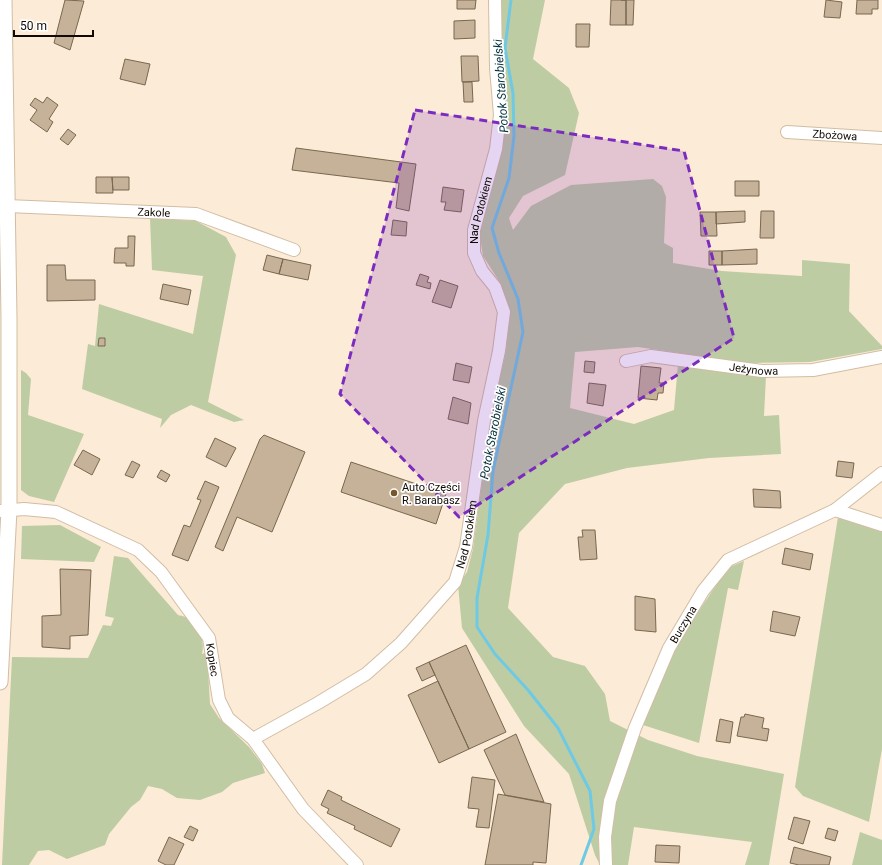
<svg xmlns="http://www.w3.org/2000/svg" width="882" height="865" font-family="Roboto,sans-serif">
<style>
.green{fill:#becca3}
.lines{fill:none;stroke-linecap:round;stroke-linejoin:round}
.stream{stroke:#6ec9e4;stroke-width:3}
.building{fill:#c6b298;stroke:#796750}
.minor-casing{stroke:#d2bda4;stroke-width:14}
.tertiary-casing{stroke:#d2bda4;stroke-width:17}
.minor{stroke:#fff;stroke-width:12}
.tertiary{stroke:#fff;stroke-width:15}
.marked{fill:#7b2cbf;fill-opacity:0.2;stroke:#7b2cbf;stroke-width:3;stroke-dasharray:8 5;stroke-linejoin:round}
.poi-dot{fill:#74582b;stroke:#fff;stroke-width:1.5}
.labels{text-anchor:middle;stroke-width:3.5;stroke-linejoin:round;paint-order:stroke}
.street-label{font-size:11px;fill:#110a03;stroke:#fff}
.poi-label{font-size:11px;fill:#110a03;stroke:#fff;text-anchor:start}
.water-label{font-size:12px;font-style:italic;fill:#05323d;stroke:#fff}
</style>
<rect width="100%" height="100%" fill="#fcebd6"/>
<path class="green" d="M 500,0 L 545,0 L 533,59 L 569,88 L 579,113 L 565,175 L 523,196 L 509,218 L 513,230 L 531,206 L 571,185 L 653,179 L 662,186 L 666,197 L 664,243 L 673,248 L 673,263 L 722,271 L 802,276 L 802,260 L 850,264 L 849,311 L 882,346 L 882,349 L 810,362 L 748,363 L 638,347 L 575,352 L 570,408 L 634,424 L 674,410 L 678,364 L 766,376 L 764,416 L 779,415 L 781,454 L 709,458 L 627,468 L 565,484 L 519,533 L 508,608 L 553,657 L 585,666 L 605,694 L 610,721 L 648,740 L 697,756 L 784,774 L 769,865 L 745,865 L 752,842 L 634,827 L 628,865 L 600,865 L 595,855 L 569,774 L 524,726 L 462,628 L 458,585 L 467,572 L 473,549 L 490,422 L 506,351 L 510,313 L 501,284 L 483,256 L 479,231 L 502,149 L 506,113 Z
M 150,218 L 196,221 L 226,237 L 236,255 L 208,402 L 244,420 L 234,422 L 191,405 L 171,415 L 160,428 L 162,419 L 82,389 L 88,344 L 95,346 L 99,304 L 193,334 L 203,276 L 152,270 Z
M 21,370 L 26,373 L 31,379 L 28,415 L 84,434 L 54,502 L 29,496 L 21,490 Z
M 838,517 L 882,532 L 882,749 L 869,822 L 803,796 L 795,787 Z
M 60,525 L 101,547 L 94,562 L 21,559 L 22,526 Z
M 114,556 L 128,558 L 178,615 C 182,616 188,617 190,619 C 200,628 205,642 202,654 L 207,652 L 210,704 L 219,718 L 249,747 L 262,764 L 265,773 L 233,783 L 222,792 L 200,800 L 177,798 L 162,789 L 148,786 L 140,800 L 131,807 L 109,834 L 105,845 L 67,859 L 49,850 L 38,851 L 29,865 L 2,865 L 12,657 L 88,658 L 103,625 L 111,626 L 114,618 L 105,616 Z
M 744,561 L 738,590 L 728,588 L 699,743 L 643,725 L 673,653 L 696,615 L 719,581 L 732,566 Z
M 860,832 L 882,840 L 882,865 L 852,865 Z"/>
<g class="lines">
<path class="stream" d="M 511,0 L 505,48 L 513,93 L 514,136 L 509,178 L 492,228 L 499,253 L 518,299 L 523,332 L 493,471 L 488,535 L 477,598 L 477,627 L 495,654 L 528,690 L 558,728 L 590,791 L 594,829 L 581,865"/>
</g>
<path class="building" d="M 65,0 L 84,1 L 70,50 L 54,43 Z
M 457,0 L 476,0 L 475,9 L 457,9 Z
M 611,0 L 626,0 L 626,25 L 610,25 Z
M 621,0 L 634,0 L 633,25 L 626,25 L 626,0 Z
M 826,0 L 842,2 L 840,18 L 824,17 Z
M 857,0 L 878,0 L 878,9 L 872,9 L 872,14 L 856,14 Z
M 475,20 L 475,38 L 454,39 L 454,21 Z
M 576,24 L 590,24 L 589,47 L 576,47 Z
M 461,56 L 478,56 L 479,81 L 462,82 Z
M 125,59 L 150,64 L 145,85 L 120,79 Z
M 463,82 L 472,82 L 473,102 L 464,102 Z
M 47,97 L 58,105 L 49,119 L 53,122 L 47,132 L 30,120 L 37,110 L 30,105 L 35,98 L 43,103 Z
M 68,129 L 76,135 L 68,145 L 60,139 Z
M 296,148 L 416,164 L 409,211 L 396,208 L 399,183 L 292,170 Z
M 96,177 L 112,177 L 113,193 L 96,193 Z
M 112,177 L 129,177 L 129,190 L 113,190 Z
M 735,181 L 759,181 L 759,196 L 735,196 Z
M 443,187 L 464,190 L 461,212 L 444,210 L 446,202 L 441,202 Z
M 745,211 L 745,222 L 716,224 L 716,212 Z
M 761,211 L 774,211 L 774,238 L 760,238 Z
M 700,212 L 716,212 L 717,236 L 701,236 Z
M 393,220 L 407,222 L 406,236 L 391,235 Z
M 128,236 L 135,236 L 134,266 L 126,266 L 126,263 L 114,263 L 115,248 L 128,248 Z
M 757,249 L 757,264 L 722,265 L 722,251 Z
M 709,251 L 722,251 L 722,265 L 709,265 Z
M 267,255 L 283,259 L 279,274 L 263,270 Z
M 283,259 L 311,265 L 308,280 L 279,274 Z
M 47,265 L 65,265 L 66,280 L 95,280 L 95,300 L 47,301 Z
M 420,274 L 429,277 L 427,282 L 431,283 L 430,289 L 416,285 Z
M 440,280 L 458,286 L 451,308 L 432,302 Z
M 163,284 L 191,290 L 188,305 L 160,299 Z
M 99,338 L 105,338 L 105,346 L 98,346 Z
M 585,361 L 595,362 L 594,373 L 584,372 Z
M 456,363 L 472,367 L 469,383 L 453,380 Z
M 641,366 L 661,368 L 659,383 L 664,383 L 663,393 L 658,393 L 657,400 L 638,398 Z
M 589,383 L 606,385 L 603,406 L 587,403 Z
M 453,397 L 471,403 L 468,424 L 448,419 Z
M 264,435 L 305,452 L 272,532 L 237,517 L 223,551 L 215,547 L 260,439 Z
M 215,438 L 236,448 L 226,467 L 206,457 Z
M 83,450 L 100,459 L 92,475 L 74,465 Z
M 132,461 L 140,465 L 133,478 L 125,475 Z
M 838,461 L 854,463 L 852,478 L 836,476 Z
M 351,462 L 446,494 L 436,524 L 341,492 Z
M 161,470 L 170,475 L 166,482 L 157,477 Z
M 205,481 L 219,487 L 188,561 L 172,555 L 184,525 L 190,527 L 201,500 L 197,499 Z
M 753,489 L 780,491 L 781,508 L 754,507 Z
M 582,530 L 595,530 L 597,559 L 580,560 L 578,537 L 583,537 Z
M 785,548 L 813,554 L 810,570 L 782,564 Z
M 60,569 L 91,570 L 88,635 L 70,636 L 70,649 L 42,647 L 42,616 L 61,615 Z
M 635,596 L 655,599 L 656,632 L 635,630 Z
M 773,611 L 800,617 L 795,636 L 770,631 Z
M 466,645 L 506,732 L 469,749 L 429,662 Z
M 429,662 L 435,675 L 422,681 L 416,668 Z
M 438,681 L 469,749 L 439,763 L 408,695 Z
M 745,714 L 764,718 L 762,728 L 769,729 L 767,741 L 737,736 L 741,717 L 744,717 Z
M 720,719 L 733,722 L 730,743 L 716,741 Z
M 516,734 L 544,802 L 505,795 L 484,750 Z
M 472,777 L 495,780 L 489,828 L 476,827 L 479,809 L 468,808 Z
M 328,790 L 342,797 L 341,800 L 400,829 L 391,847 L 354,829 L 355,826 L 327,813 L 329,809 L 321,805 Z
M 498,794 L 551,804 L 546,863 L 533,862 L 533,865 L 485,865 Z
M 794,817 L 810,821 L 803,844 L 788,839 Z
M 190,826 L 198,830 L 193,841 L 184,837 Z
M 828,828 L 838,831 L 835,841 L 825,838 Z
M 169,837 L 184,844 L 174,865 L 166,865 L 158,861 Z
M 656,845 L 680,846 L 679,863 L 655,862 Z
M 794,847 L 831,857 L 829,865 L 799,865 L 790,863 Z"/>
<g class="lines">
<g class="minor-casing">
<g id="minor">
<path id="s1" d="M 787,132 L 882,138"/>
<path id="s2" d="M 7,206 L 196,214 L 294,250"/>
<path id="s3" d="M 626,361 L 651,356 L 762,371 L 813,370 L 882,357"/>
<path d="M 835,510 L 882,525"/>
<path id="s4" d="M 0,511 L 24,509 L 56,512 L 138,550 L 161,572 L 209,638 L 219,700 L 228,718 L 253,739 L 303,809 L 357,865"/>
<path id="s5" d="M 253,739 L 318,703 L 366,674 L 401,643 L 455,582 L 466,547 L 484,421 L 499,351 L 504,312 L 495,287 L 482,271 L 474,253 L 474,230 L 496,149 L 500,115 L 496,68 L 495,0"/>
<path id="s6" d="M 606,865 L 605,837 L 610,801 L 635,728 L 669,648 L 703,591 L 728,560 L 835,510 L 882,473"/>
</g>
</g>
<g class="tertiary-casing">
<path id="tertiary" d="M 0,682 L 9,510 L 9,318 L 4,0"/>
</g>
<use href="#minor" class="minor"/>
<use href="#tertiary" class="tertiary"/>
</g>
<path class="marked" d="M 415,110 L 684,151 L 734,338 L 459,517 L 340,394 Z"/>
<circle class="poi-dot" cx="394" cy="493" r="4"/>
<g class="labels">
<g class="street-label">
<text dy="4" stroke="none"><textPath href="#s1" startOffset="48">Zbożowa</textPath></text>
<text dy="4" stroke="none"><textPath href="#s5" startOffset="644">Nad Potokiem</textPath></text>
<text dy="4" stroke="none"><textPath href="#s2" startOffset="147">Zakole</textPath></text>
<text dy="4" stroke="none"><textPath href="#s3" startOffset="129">Jeżynowa</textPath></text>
<text dy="4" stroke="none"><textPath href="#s5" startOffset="308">Nad Potokiem</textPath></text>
<text dy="4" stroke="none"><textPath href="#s6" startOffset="256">Buczyna</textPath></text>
<text dy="4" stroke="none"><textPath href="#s4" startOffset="282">Kopiec</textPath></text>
</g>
<g class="poi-label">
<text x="402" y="491">Auto Części<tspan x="402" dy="13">R. Barabasz</tspan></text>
</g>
<g class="water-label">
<text transform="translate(501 86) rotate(-94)" y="4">Potok Starobielski</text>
<text transform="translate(493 433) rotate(-79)" y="4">Potok Starobielski</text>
</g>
</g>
<path d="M14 30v6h79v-6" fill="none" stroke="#110a03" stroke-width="2"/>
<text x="20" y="30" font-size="12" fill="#110a03" stroke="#ffffff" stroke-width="3" paint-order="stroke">50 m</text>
</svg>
